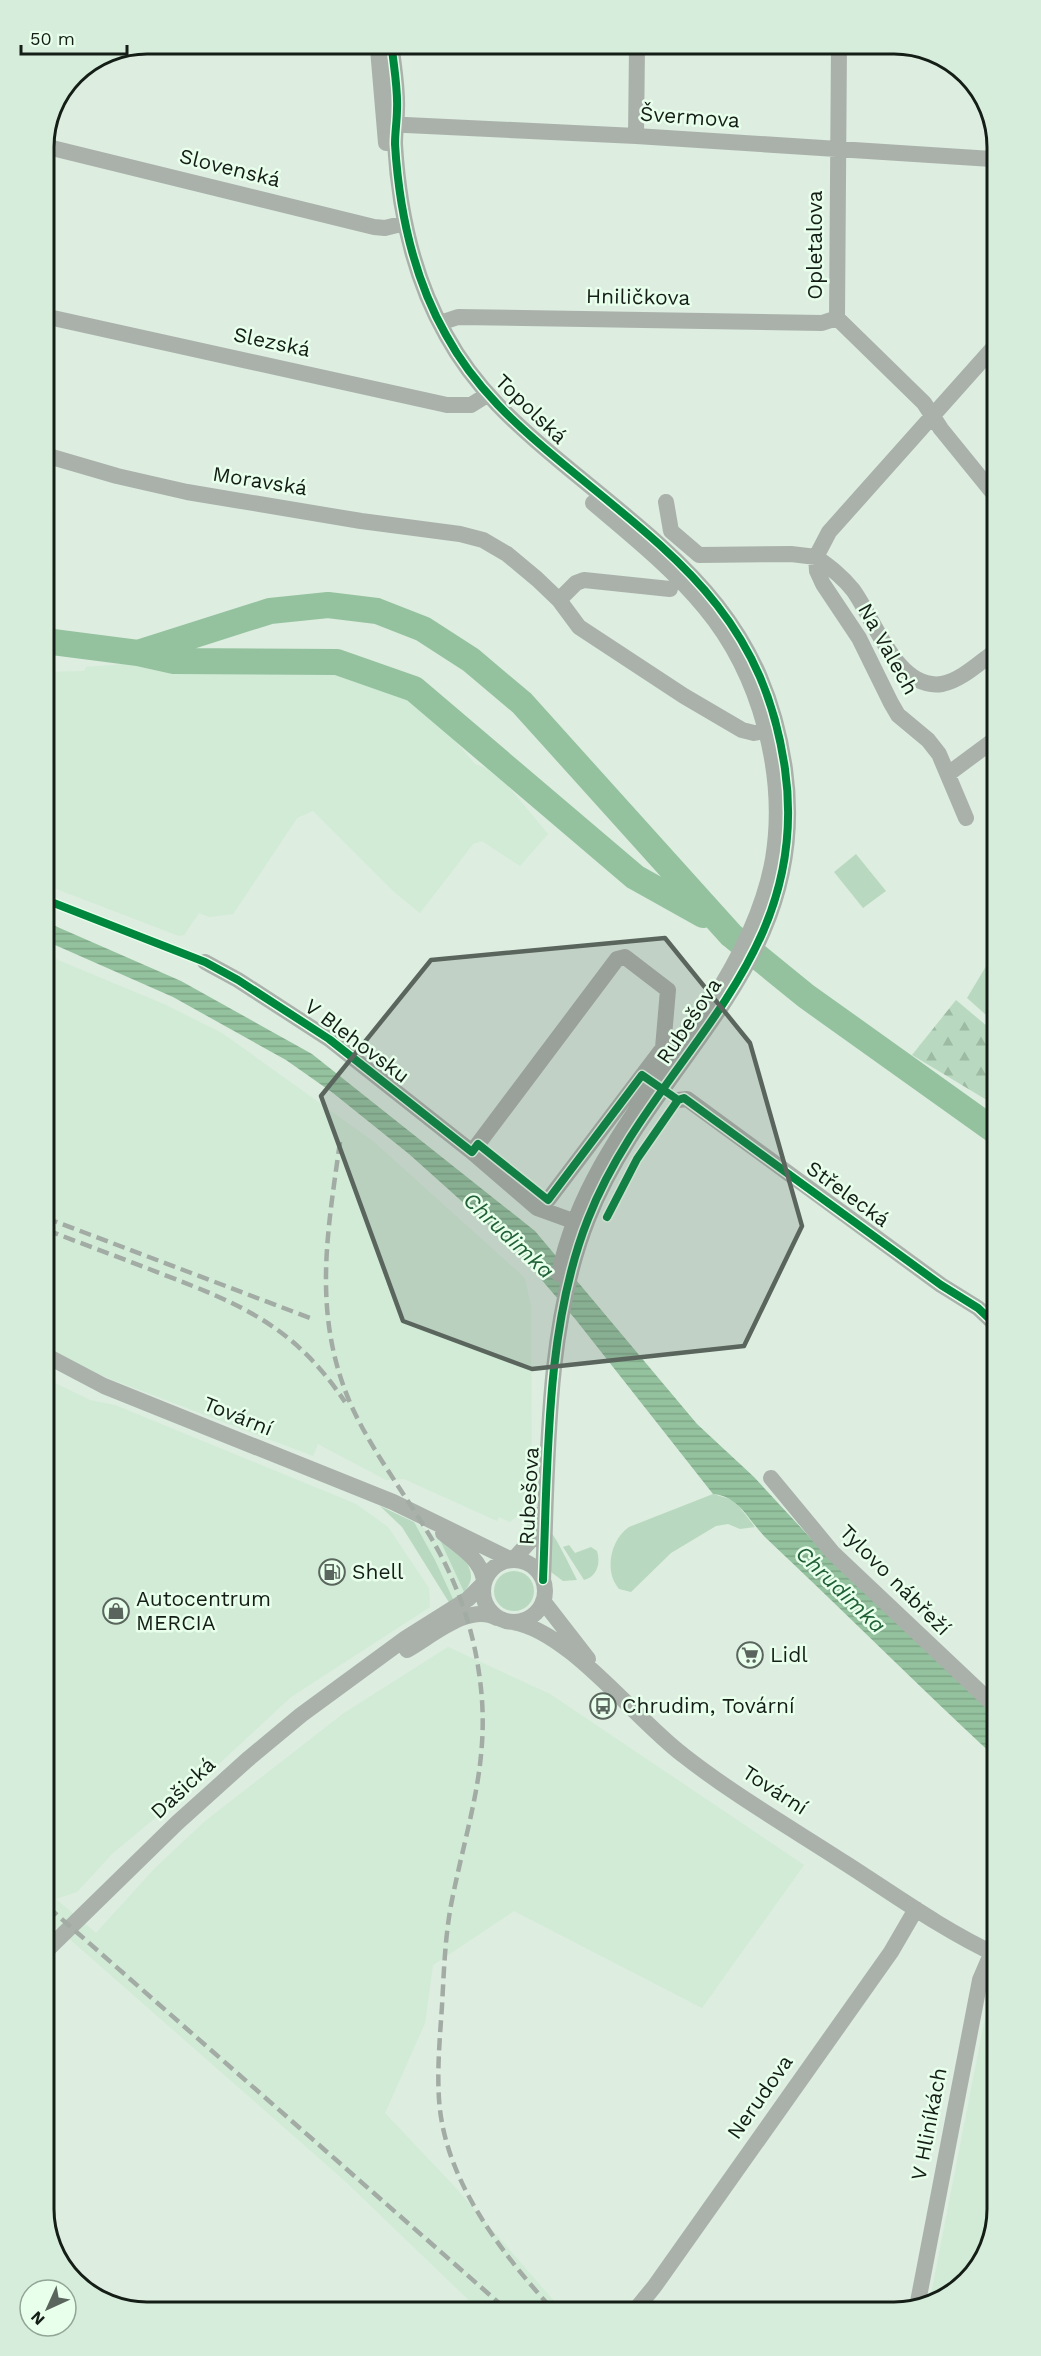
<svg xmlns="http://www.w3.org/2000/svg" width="1041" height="2356" font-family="'Work Sans',sans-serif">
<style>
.built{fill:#d1ebd6}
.green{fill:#b8d9bf}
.forest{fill:url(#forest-firs)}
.water{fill:url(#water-rules)}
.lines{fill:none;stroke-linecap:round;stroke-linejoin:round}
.river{stroke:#94c29e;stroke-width:26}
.minor{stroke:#aab1ab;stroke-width:16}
.rail{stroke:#a2aba4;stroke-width:4.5;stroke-dasharray:12 6;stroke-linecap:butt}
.cycleway-casing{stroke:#e8ffec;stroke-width:11}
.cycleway{stroke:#00873e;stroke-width:8}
.marked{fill:#5a665d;fill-opacity:0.2;stroke:#5a665d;stroke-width:4.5;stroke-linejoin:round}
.labels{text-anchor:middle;stroke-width:5;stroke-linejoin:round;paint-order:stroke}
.street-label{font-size:21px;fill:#141e16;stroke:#e8ffec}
.poi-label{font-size:21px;fill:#141e16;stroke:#e8ffec;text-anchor:start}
.water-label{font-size:22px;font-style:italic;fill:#206035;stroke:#e8ffec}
.rim{fill:none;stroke:#141e16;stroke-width:3}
</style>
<defs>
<pattern id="forest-firs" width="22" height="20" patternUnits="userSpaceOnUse" patternTransform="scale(1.5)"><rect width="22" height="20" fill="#b8d9bf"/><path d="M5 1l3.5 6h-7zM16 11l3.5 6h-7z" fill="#9dbaa3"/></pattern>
<pattern id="water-rules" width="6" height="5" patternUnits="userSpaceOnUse" patternTransform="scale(1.5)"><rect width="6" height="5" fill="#94c29e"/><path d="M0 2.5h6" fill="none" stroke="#7fa687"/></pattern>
</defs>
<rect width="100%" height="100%" fill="#ddede0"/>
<path class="built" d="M 215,657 L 303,664 L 349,673 L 417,705 L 436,719 L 475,764 L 486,768 L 508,786 L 548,834 L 520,866 L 482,841 L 473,844 L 420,913 L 393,891 L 313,811 L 297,818 L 233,914 L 209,917 L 199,913 L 184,935 L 179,936 L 46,885 L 45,672 L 84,671 L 86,667 Z
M 46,955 L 166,1005 L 222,1033 L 373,1141 L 525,1278 L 531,1306 L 532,1503 L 510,1522 L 499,1517 L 497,1521 L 404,1479 L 386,1480 L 318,1444 L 313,1456 L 84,1369 L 47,1348 Z
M 47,1379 L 90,1400 L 115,1405 L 356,1504 L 388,1527 L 429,1588 L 430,1607 L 291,1697 L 208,1774 L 113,1853 L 77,1892 L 56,1899 L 96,1933 L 154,1869 L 204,1822 L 344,1713 L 448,1647 L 550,1694 L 804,1865 L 702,2008 L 514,1911 L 433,1965 L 425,2023 L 385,2113 L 454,2186 L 561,2309 L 479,2310 L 346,2182 L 48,1920 Z
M 414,1522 L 439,1538 L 464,1592 L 454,1601 L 435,1560 Z
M 997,1980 L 997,2209 L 976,2272 L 929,2305 L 990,1992 Z"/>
<path class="green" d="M 856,854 L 886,891 L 863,908 L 834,872 Z
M 994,953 L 994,1022 L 967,998 Z
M 713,1494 L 734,1500 L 755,1527 L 740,1529 L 728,1524 L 716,1526 L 671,1553 L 631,1592 L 619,1589 C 604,1572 610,1540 629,1527 Z
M 380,1506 L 414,1522 L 435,1560 L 454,1601 L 450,1604 L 402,1527 Z
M 550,1531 C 556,1537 572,1570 577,1580 L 563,1581 L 551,1572 Z
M 439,1538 C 457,1551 484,1570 464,1592 Z
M 569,1545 L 575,1553 L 591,1547 L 597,1551 C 601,1563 597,1577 584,1580 L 563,1547 Z
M494 1591a20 20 0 1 1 40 0a20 20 0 1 1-40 0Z"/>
<path class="forest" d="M 956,1000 L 994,1032 L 995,1105 L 912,1055 Z"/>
<path class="water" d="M 46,922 L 181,981 L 312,1054 L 535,1231 L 697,1424 L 754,1477 L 829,1558 L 996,1715 L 996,1758 C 918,1686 844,1611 767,1539 C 749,1522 740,1496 713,1494 L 576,1320 L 516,1250 L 409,1154 L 333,1093 L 286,1060 L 173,997 L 46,941 Z"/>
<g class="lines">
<path class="river" d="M 45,641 L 138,653 L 270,611 L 328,605 L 377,611 L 423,629 L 471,660 L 522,703 L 731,935 L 806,996 L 995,1131
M 138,653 L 174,661 L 337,662 L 414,689 L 635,877 L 703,915"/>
<path class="minor" d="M 839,44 L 837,318 L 924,403 L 941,429 L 993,493
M 378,49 L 386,143
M 392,49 C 394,68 398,89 397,109 C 397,121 395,132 395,144 C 399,210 413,277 446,335 C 475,388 516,425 562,463 C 673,555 763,615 785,769 C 813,966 651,1058 588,1219 C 545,1327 548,1464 543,1580
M 385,124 L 636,136 L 992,159
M 636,136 L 637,46
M 44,146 L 374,227 L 385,228 L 405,223
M 44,316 L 447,405 L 471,405 L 487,395
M 440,323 L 458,317 L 822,323 L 837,318
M 993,348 L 829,532 L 816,557 C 830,567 842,576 853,590 C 875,620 897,691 942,684 C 960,681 979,663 993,653
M 45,455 L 117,476 L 187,492 L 361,521 L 460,534 L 483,540 L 507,554 L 537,579 L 559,600 L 579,627 L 684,696 L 742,730 L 754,733 L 775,729
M 666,502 L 671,531 L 699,555 L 791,554 L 816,557 L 817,571 L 823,584 L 859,638 L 891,703 L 898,715 L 928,740 L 939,754 L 966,818
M 559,600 L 576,583 L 584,580 L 670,589
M 948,774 L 994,740
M 205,962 L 238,980 L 329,1039 L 472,1152 L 537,1208 L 584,1225
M 678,1100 L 687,1099 L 941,1285 L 978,1308 L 995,1324
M 472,1152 L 617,959 L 625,957 L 668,990 L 663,1048 L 548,1200
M 559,1274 C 581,1169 653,1091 710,1004 C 738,961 764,910 773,859 C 787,774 760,674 705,608 C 673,569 632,536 593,503
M 47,1356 L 104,1386 L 393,1502 L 512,1560
M 771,1478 L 833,1553 L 996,1707
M 443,1533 C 459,1546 481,1559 484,1580
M483 1591a31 31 0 1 1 62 0a31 31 0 1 1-62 0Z
M 513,1560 L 532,1539 L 537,1515
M 543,1601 L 588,1659
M 513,1622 C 569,1631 636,1720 683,1755 C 734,1795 791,1828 845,1863 C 895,1895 943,1930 997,1955
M 407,1650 C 431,1637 469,1602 497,1618
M 48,1949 L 177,1823 L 247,1760 L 301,1715 L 406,1638 L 468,1599 L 484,1583
M 917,2307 L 980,1980 L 992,1952
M 636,2309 L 654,2287 L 891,1952 L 916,1909"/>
<path class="rail" d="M 340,1142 C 327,1235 312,1315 351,1405 C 371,1449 400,1487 425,1528 C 453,1572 472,1622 479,1673 C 492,1758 468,1820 452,1900 C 445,1935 444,1970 442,2006 C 440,2036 437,2068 439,2099 C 444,2180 501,2252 552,2309
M 46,1218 L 310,1318
M 47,1230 C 85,1245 124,1259 162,1274 C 243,1305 295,1327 345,1402
M 48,1907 L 507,2310"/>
<g class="cycleway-casing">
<path id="cycleway" d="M 392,49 C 394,68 398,89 397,109 C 397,121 395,132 395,144 C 399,210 413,277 446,335 C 475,388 516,425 562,463 C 673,555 763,615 785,769 C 813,966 651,1058 588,1219 C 545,1327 548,1464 543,1580
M 46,900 L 205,962 L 238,980 L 329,1039 L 472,1152 L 478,1144 L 548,1200 L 642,1075 L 678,1100
M 607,1217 L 637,1159 L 678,1100 L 684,1098 L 941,1285 L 978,1308 L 995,1324"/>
</g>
<use href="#cycleway" class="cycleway"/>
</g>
<path class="marked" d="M 665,938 L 750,1043 L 802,1226 L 744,1346 L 532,1369 L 403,1321 L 321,1096 L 431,960 Z"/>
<defs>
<g id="fuel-ring" transform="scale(1.35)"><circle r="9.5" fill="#e8ffec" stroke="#5a665d" stroke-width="1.5"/><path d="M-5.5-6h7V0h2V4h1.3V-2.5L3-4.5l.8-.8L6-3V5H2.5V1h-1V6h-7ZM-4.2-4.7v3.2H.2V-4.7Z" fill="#5a665d"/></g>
<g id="shop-ring" transform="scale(1.35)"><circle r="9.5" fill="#e8ffec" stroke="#5a665d" stroke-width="1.5"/><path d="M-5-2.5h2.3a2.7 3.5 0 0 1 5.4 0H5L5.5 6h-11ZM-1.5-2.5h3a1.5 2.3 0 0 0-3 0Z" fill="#5a665d"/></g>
<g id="supermarket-ring" transform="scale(1.35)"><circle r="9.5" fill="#e8ffec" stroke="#5a665d" stroke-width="1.5"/><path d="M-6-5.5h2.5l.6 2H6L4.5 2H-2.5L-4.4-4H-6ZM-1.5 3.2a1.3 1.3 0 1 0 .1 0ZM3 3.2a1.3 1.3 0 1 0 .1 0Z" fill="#5a665d"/></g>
<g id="bus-ring" transform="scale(1.35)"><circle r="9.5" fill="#e8ffec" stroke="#5a665d" stroke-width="1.5"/><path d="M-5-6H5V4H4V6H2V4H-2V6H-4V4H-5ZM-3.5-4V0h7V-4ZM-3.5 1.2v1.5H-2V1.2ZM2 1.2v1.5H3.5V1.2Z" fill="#5a665d"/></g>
</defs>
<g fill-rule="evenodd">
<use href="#fuel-ring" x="332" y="1572"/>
<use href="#shop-ring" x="116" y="1611"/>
<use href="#supermarket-ring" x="750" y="1655"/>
<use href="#bus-ring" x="603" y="1706"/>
</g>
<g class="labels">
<g class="street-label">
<text transform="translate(690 117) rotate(4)" y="7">Švermova</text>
<text transform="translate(230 168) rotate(14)" y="7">Slovenská</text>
<text transform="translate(815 245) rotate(-90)" y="7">Opletalova</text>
<text transform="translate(638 297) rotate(1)" y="7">Hniličkova</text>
<text transform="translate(272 342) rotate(12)" y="7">Slezská</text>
<text transform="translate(531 409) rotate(44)" y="7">Topolská</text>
<text transform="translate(260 481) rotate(9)" y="7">Moravská</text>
<text transform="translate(888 649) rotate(61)" y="7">Na Valech</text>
<text transform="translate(689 1021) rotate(-56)" y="7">Rubešova</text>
<text transform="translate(357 1041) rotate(37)" y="7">V Blehovsku</text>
<text transform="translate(848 1194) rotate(36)" y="7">Střelecká</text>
<text transform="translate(238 1416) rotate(22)" y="7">Tovární</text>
<text transform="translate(529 1496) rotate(-87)" y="7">Rubešova</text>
<text transform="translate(895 1580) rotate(45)" y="7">Tylovo nábřeží</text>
<text transform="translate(183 1788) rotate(-43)" y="7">Dašická</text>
<text transform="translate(775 1790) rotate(33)" y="7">Tovární</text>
<text transform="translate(760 2097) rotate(-55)" y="7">Nerudova</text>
<text transform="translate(929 2124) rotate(-79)" y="7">V Hliníkách</text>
</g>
<g class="poi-label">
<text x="352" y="1579">Shell</text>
<text x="136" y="1606">Autocentrum<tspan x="136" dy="24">MERCIA</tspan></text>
<text x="770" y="1662">Lidl</text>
<text x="622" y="1713">Chrudim, Tovární</text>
</g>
<g class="water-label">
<text transform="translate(509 1235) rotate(43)" y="8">Chrudimka</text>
<text transform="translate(841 1589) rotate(44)" y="8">Chrudimka</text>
</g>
</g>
<path d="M0 0H1041V2356H0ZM147 54H894A93 93 0 0 1 987 147V2209A93 93 0 0 1 894 2302H147A93 93 0 0 1 54 2209V147A93 93 0 0 1 147 54Z" fill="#d7eddb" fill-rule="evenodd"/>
<path class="rim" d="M147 54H894A93 93 0 0 1 987 147V2209A93 93 0 0 1 894 2302H147A93 93 0 0 1 54 2209V147A93 93 0 0 1 147 54Z"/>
<g transform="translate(48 2308) rotate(225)"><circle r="28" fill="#e8ffec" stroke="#93a596" stroke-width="1.5"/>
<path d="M0-4.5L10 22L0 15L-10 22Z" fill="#5a665d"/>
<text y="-9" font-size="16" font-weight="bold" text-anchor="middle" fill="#141e16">N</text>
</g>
<path d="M21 45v9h106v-9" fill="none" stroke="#141e16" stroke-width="3"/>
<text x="30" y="45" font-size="18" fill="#141e16" stroke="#e8ffec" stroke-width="4.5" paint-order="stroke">50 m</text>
</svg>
